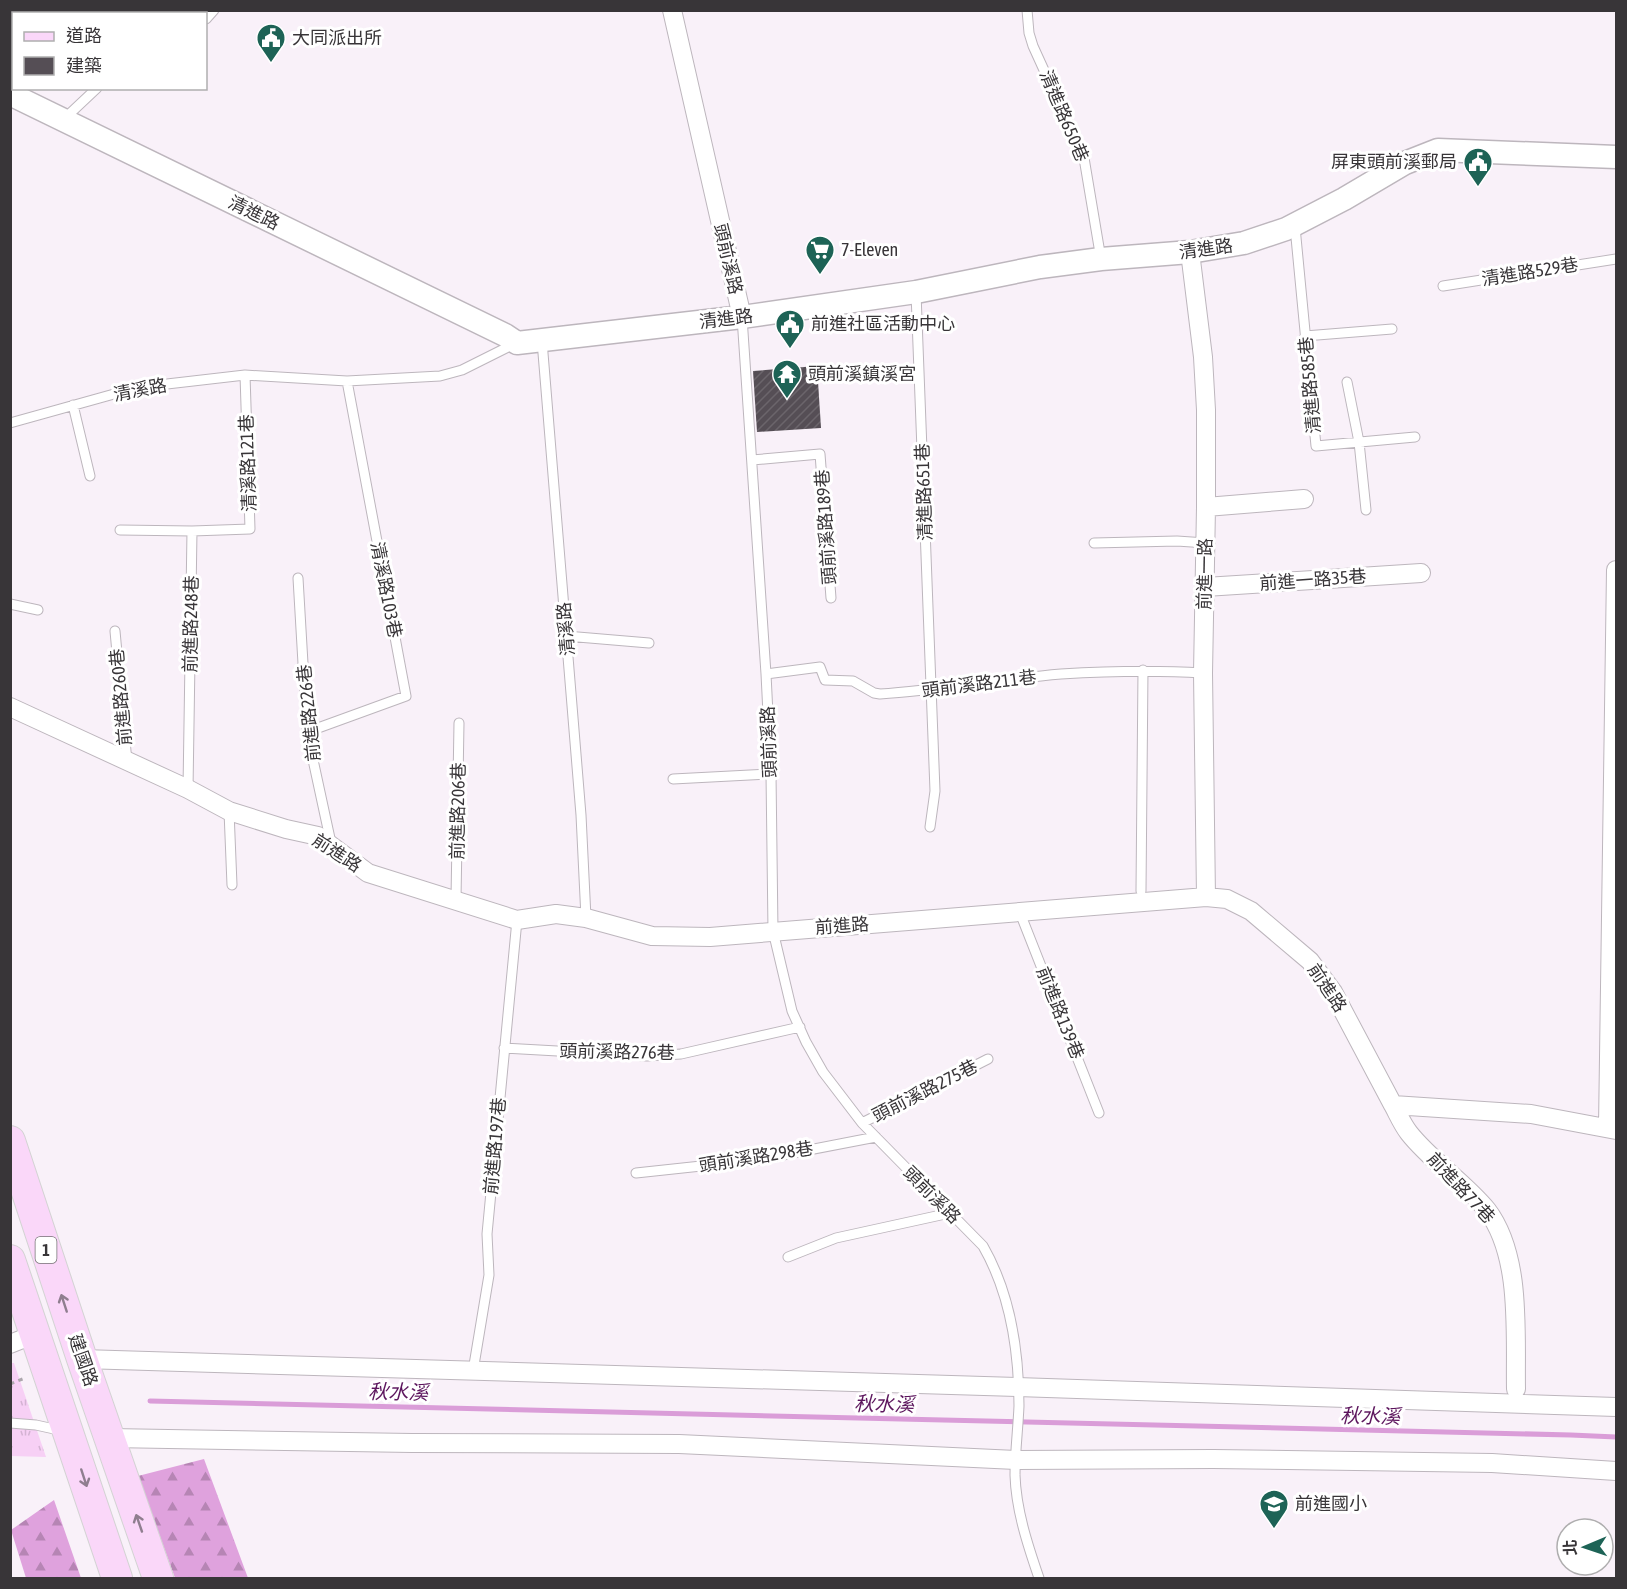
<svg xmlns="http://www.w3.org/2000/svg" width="1627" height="1589" font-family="'Asap Condensed','Noto Sans TC',sans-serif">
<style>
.grass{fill:url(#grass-tufts)}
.forest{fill:url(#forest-firs)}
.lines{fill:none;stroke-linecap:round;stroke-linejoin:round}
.stream{stroke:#da9dd8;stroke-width:5}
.building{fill:url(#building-hatch)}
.service-casing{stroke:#bdb6bd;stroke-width:11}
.minor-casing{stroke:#bdb6bd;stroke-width:20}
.tertiary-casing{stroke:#bdb6bd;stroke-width:25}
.primary-casing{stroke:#d3d3d3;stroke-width:32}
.path{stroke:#ada7ad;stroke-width:3;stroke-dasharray:4.5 4.5;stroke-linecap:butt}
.service{stroke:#fff;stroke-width:9}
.minor{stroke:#fff;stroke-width:18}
.tertiary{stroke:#fff;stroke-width:22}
.primary{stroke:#fad7f9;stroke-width:30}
.oneway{stroke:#8f7e8f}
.labels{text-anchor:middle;stroke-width:6;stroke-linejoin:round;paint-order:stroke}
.shield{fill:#fff;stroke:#747274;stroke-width:1.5}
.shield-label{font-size:16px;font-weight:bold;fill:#383538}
.poi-label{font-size:18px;fill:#383538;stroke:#fff;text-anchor:start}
.street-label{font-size:18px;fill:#383538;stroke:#fff}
.water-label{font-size:20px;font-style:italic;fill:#5c155d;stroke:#fff}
</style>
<defs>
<pattern id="grass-tufts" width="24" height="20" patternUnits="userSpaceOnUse" patternTransform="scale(1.5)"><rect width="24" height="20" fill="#f7d0f5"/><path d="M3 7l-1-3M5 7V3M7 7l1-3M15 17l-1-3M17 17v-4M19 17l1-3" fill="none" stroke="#d4b3d3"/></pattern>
<pattern id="forest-firs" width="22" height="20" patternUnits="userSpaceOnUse" patternTransform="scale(1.5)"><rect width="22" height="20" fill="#dfa2dd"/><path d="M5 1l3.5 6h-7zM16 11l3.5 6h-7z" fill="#b685b4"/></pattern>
<pattern id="building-hatch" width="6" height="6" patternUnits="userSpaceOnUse" patternTransform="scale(1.5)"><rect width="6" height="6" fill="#554e55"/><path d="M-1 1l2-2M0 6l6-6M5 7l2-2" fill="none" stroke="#6b656b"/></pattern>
</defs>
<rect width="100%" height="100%" fill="#f9f1f9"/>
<path class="grass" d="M 11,1363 L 14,1363 L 46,1457 L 11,1456 Z"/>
<path class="forest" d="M 204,1459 L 248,1578 L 175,1578 L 138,1476 Z
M 54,1500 L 81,1578 L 26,1578 L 11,1530 Z"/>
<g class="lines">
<path class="stream" d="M 150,1401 L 1571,1435 L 1616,1437"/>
</g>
<path class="building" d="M 817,366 L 821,428 L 757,432 L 753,371 Z"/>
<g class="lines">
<g class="service-casing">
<path id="service" d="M 1027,10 L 1029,33 L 1033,46 L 1084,158 L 1101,259
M 83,14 L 87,10
M 206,19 L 214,10
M 10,72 L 14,69
M 63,120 L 97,88
M 1295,227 L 1316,446 L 1415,437
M 1443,286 L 1616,259
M 916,293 L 935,791 L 930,827
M 742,317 L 766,674 L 771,774 L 773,931 L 792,1011 L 806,1042 L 823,1072 L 862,1123 L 983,1246 C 1010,1293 1019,1351 1019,1406 C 1018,1429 1015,1452 1015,1475 C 1016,1510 1028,1546 1039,1578
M 1305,336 L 1392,329
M 542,341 L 581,815 L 586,918
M 1347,382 L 1359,442 L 1366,510
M 73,405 L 90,476
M 10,423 L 132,389 L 167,384 L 245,375 L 347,381 L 440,376 L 462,370 L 514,344
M 752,460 L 820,454 L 831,598
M 120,530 L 192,531 L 188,789
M 192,531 L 250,529 L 245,375
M 1094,543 L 1177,541 L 1206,543
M 298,578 L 307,732 L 331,843
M 10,604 L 38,610
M 115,631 L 127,762
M 566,636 L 649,643
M 766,674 L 820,667 L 825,680 L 853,681 L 874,693 L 880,694 C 941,690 1001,679 1061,674 C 1109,671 1155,670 1203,673
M 307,732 L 406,696 L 347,381
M 673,779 L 771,774
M 229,811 L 232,885
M 1141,891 L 1143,670
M 456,899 L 459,723
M 1020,913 L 1099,1113
M 504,1048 L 647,1056 L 681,1054 L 800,1027
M 862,1123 L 988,1059
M 636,1173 L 757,1160 L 876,1137
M 788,1257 L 836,1238 L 950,1213
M 473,1371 L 489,1275 L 487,1234 L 517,920
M 10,1423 L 36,1425 L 63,1431"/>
</g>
<g class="minor-casing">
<path id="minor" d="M 672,10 L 742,317
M 1190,252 L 1203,357 L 1206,410 L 1206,507 L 1203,673 L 1206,897
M 1206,507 L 1304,499
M 1205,587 L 1421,573
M 10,707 L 188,789 L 229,811 L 286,829 L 318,836 L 368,873 L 517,920 L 556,914 L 586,918 L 652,936 L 710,937 L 1206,897 L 1227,899 L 1251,911 L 1310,961 L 1333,992 L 1393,1105 L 1531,1114 L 1616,1130
M 1393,1105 C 1398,1114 1402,1124 1409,1133 C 1431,1161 1464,1182 1487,1210 C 1522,1256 1515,1334 1516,1389
M 1608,1127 L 1616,570
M 10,1344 L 35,1334
M 82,1359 L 1017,1387 L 1616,1407
M 110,1438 L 412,1443 L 679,1444 L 1016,1460 L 1213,1459 L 1492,1463 L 1616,1471"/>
</g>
<g class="tertiary-casing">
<path id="tertiary" d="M 10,94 L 505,335 L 517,343 L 742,317 L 916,292 L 1040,267 L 1101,259 L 1190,252 L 1244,243 L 1286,229 L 1344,199 L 1405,163 L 1438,150 L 1616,157"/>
</g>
<g class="primary-casing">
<path id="primary" d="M 10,1141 L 82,1359 L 158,1578
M 10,1260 L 117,1578"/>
</g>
<path class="path" d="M 10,1384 L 25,1378"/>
<use href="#service" class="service"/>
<use href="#minor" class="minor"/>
<use href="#tertiary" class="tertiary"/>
<use href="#primary" class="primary"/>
</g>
<defs><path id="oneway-shaft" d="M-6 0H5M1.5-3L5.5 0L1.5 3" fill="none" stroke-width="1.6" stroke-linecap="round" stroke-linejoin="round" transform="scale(1.5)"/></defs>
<g class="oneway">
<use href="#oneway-shaft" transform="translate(64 1303) rotate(-108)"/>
<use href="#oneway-shaft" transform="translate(84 1478) rotate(72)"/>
<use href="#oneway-shaft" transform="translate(139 1523) rotate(-109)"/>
</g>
<defs>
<g id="civic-pin" transform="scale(1.5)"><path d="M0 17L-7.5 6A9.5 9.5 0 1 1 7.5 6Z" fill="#1d6356" stroke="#fff"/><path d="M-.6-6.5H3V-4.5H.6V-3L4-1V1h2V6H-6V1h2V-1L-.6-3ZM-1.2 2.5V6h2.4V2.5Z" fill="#fff"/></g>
<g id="supermarket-pin" transform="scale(1.5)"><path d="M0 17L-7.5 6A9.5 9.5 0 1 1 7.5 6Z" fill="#1d6356" stroke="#fff"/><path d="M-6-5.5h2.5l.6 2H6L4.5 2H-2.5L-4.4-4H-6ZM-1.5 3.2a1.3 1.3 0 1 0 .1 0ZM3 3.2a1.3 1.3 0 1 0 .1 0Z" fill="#fff"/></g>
<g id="temple-pin" transform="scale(1.5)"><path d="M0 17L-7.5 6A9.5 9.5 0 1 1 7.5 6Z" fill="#1d6356" stroke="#fff"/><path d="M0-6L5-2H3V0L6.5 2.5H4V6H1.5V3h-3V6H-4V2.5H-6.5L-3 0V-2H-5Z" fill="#fff"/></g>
<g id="school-pin" transform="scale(1.5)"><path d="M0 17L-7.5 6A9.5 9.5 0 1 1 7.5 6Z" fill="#1d6356" stroke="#fff"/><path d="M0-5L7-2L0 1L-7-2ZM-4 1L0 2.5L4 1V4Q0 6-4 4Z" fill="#fff"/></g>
</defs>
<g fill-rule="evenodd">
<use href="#civic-pin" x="271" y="38"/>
<use href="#civic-pin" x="1478" y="162"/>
<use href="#supermarket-pin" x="820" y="250"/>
<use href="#civic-pin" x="790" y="324"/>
<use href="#temple-pin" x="787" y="374"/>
<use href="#school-pin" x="1274" y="1504"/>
</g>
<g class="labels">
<rect class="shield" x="35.5" y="1237" width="21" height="26" rx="4.5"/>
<g class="shield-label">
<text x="46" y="1256">1</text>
</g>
<g class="poi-label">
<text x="292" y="44">大同派出所</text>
<text x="1457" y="168" text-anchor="end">屏東頭前溪郵局</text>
<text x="841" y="256">7-Eleven</text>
<text x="811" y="330">前進社區活動中心</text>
<text x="808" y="380">頭前溪鎮溪宮</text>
<text x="1295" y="1510">前進國小</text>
</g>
<g class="street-label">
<text transform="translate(1064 116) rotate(67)" y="6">清進路650巷</text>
<text transform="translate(254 213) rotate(26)" y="6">清進路</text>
<text transform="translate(1206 249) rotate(-8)" y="6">清進路</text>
<text transform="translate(728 259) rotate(77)" y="6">頭前溪路</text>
<text transform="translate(1530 272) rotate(-9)" y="6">清進路529巷</text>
<text transform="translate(726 319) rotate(-7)" y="6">清進路</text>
<text transform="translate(1310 385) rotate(-95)" y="6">清進路585巷</text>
<text transform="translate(140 390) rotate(-11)" y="6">清溪路</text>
<text transform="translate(248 463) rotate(-92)" y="6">清溪路121巷</text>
<text transform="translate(924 492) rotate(-92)" y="6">清進路651巷</text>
<text transform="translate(826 527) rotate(-94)" y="6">頭前溪路189巷</text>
<text transform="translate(1205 574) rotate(-89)" y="6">前進一路</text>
<text transform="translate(1313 580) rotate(-4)" y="6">前進一路35巷</text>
<text transform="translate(386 590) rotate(79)" y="6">清溪路103巷</text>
<text transform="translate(191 624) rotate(-89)" y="6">前進路248巷</text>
<text transform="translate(566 629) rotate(-95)" y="6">清溪路</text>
<text transform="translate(979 684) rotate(-7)" y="6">頭前溪路211巷</text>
<text transform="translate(121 697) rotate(-95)" y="6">前進路260巷</text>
<text transform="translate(309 713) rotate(-96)" y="6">前進路226巷</text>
<text transform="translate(769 742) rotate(-92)" y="6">頭前溪路</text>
<text transform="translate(458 811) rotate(-89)" y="6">前進路206巷</text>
<text transform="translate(337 853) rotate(33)" y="6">前進路</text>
<text transform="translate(842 926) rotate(-4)" y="6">前進路</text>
<text transform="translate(1327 988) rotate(56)" y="6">前進路</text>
<text transform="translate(1060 1013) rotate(68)" y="6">前進路139巷</text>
<text transform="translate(617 1052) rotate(1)" y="6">頭前溪路276巷</text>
<text transform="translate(925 1091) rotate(-27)" y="6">頭前溪路275巷</text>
<text transform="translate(495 1146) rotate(-85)" y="6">前進路197巷</text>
<text transform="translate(756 1157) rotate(-9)" y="6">頭前溪路298巷</text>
<text transform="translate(1461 1188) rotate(47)" y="6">前進路77巷</text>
<text transform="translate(932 1195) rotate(45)" y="6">頭前溪路</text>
<text transform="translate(83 1360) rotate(71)" y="6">建國路</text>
</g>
<g class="water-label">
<text transform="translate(398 1392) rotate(1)" y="7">秋水溪</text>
<text transform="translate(884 1404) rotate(1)" y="7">秋水溪</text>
<text transform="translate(1370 1416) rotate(1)" y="7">秋水溪</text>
</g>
</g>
<rect width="1627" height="1589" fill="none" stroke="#383538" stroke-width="24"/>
<rect x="12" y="12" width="195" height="78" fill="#ffffff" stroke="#afaeaf" stroke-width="1.5"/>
<rect x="24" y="32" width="30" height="9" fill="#fad7f9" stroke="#afaeaf" stroke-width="1.5"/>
<text x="66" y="42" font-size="18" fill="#383538">道路</text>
<rect x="24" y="57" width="30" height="18" fill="#554e55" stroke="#afaeaf" stroke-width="1.5"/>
<text x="66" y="72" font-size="18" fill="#383538">建築</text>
<g transform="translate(1585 1547) rotate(268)"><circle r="28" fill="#ffffff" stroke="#afaeaf" stroke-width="1.5"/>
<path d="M0-4.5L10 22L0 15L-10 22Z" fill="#1d6356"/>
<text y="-9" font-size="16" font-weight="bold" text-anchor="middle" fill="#383538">北</text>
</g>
</svg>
